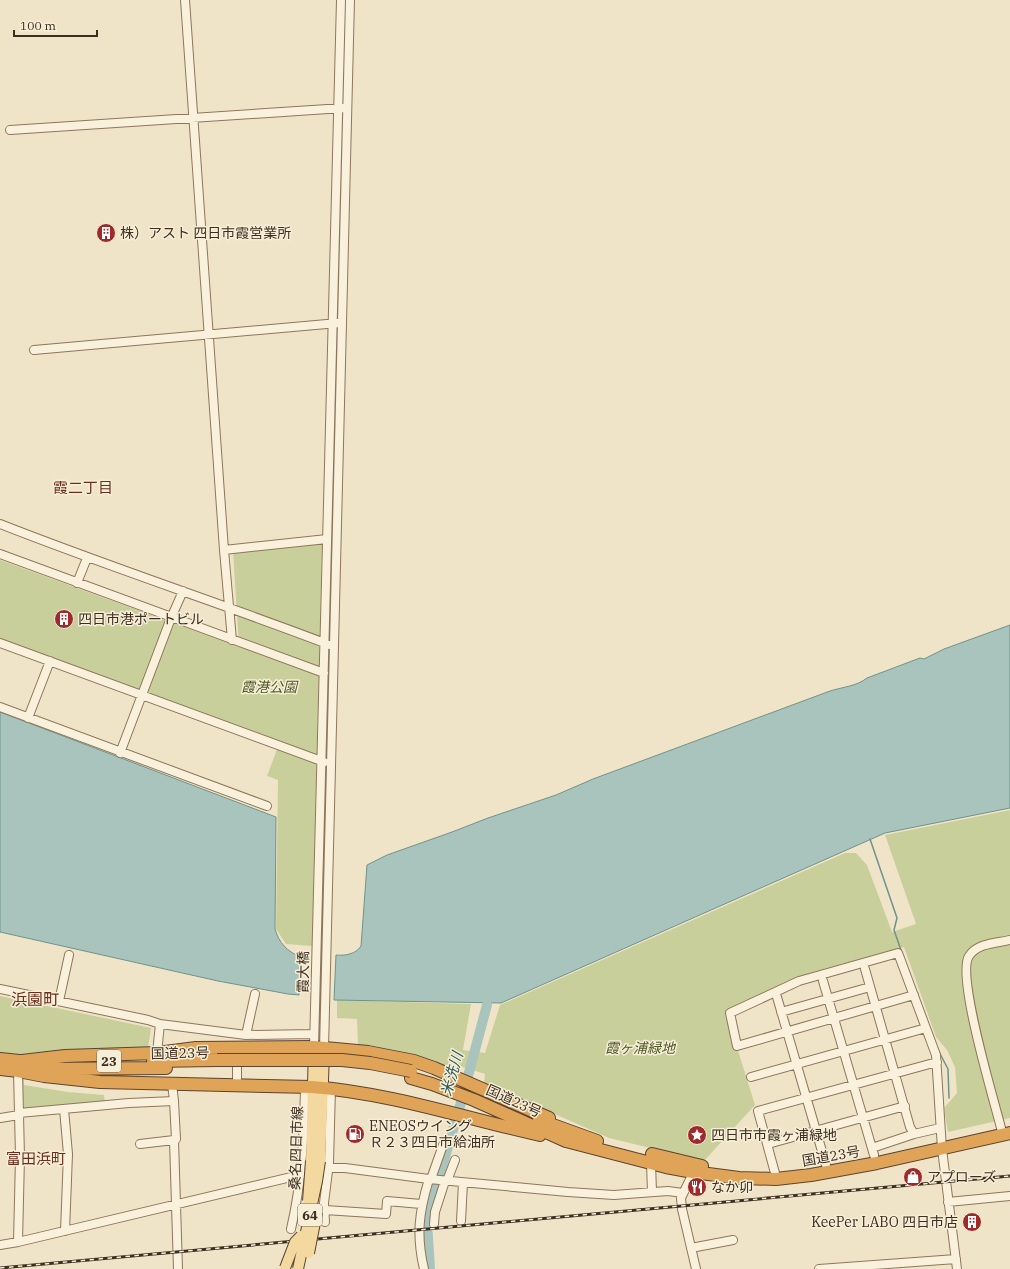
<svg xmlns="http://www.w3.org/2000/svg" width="1010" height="1269" font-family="'IBM Plex Serif','Noto Sans JP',serif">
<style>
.green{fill:#c9cf9b}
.water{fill:#a9c4bc;stroke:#6f938a}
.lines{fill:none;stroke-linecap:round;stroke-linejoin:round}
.stream{stroke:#6f938a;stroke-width:1.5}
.river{stroke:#a9c4bc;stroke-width:10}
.minor-casing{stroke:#8d765c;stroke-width:10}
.major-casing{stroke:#5b4430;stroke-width:12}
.highway-casing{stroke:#5b4430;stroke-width:14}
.minor{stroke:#faf1dc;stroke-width:8}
.major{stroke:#f3d9a0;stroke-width:10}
.highway{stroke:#e0a458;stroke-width:12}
.rail-casing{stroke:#3d2e20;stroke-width:3}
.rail{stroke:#f7eed8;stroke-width:1.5;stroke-dasharray:4.5;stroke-linecap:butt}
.major-bridge-casing{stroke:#5b4430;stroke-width:12;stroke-linecap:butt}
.highway-bridge-casing{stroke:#5b4430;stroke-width:14;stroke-linecap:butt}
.major-bridge{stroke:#f3d9a0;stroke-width:10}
.highway-bridge{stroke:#e0a458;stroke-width:12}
.labels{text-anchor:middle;stroke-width:3;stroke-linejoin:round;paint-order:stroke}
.shield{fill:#f7eed8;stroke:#756857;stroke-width:1}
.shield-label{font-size:13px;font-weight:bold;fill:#3d2e20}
.poi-label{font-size:14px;fill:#3d2e20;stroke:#f7eed8;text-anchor:start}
.park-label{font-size:14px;font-style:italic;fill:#4d5a26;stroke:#f7eed8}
.street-label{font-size:14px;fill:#3d2e20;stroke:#f7eed8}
.neighbourhood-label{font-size:15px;fill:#6b2e1e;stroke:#f7eed8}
.water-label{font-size:15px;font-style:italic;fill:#2f5d5a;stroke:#f7eed8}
.quarter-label{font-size:16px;fill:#6b2e1e;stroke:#f7eed8}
</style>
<rect width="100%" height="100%" fill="#f0e4c8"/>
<path class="green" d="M 322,544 L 312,946 L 286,944 L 276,929 L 278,780 L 267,776 L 279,744 L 0,638 L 0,560 L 239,647 L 233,552 Z
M 1010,810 L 1010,1118 L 948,1132 L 944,1108 L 957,1093 L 955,1067 L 947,1050 L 936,1037 L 904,947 L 816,971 L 733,1009 L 735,1041 L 755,1105 L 704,1161 L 609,1138 L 484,1083 L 485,1074 L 459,1066 L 454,1070 L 424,1058 L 358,1046 L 357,1019 L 337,1018 L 337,1000 L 471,1004 L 463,1050 L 485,1053 L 500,1005 L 845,853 L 856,853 L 867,865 L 892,932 L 916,924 L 885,835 Z
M 0,996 L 151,1028 L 148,1048 L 23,1059 L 24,1085 L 68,1092 L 104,1095 L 105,1103 L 24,1110 L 20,1059 L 0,1056 Z"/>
<path class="water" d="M 1010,625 L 1010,808 L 885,833 L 501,1003 L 334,1000 L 336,955 C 345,956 356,954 361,946 L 367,865 L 387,855 L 452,832 L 488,818 L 556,795 L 593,779 L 830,691 C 843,687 857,686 867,678 L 920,658 L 924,659 L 944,649 Z
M 0,712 L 276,817 L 275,929 C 279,943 287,951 300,957 L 299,995 L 288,994 L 218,981 L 0,932 Z"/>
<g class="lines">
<path class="stream" d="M 870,839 L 897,918 L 894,930 L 902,953
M 937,1048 L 948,1069 L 949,1098"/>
<path class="river" d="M 430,1269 L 427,1222 L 429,1211 L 460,1106 L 487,1005"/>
<g class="minor-casing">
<path id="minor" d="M 185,0 L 224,550 L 232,640
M 10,130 L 343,108
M 34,350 L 338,323
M 0,524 C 109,567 220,603 330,645
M 224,550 L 327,539
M 0,554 L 324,673
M 77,583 L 87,558
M 0,643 L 324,762
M 0,707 L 267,806
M 28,718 L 50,661
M 120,753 L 171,618 L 183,591
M 865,969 L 910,1127 L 914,1134
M 823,981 L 874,1155
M 0,989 L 148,1020 L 160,1024 L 246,1035 L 314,1034
M 914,995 L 737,1046 L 730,1013 L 799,981 L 898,953 L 936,1055 L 942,1149 L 957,1269
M 777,997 L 826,1165
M 59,1001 L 69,955
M 781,1012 L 870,987
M 246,1035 L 255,994
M 314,1047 L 341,0
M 324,1049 L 350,0
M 157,1053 L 160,1024
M 751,1077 L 926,1028
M 172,1084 L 174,1101 L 176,1139
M 237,1085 L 237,1056
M 64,1109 L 68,1154 L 65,1231
M 19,1113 L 129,1103 L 174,1101
M 0,1118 L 19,1115
M 1001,1128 C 994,1100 956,975 969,956 C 977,943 997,943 1010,940
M 140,1144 L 174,1140 L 178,1269
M 768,1144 L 905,1106
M 872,1148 L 914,1134 L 940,1128
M 651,1163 L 652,1192
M 695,1169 L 681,1198 L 682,1209 L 696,1269
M 775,1173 L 758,1111 L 937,1062
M 431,1179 L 443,1145
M 447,1181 L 455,1160
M 948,1202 L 1010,1196
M 325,1210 L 386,1214 L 387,1201 L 421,1204
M 461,1221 L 463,1183
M 325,1222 L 324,1203 L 329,1163 L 331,1088
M 434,1224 L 435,1212 L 445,1181
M 291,1229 C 302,1182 304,1135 305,1086
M 18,1242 L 20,1157 L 18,1071
M 0,1245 L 18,1242 L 329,1168 L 345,1168 L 429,1179 L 568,1192 L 614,1195 L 668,1191 L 683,1193
M 691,1248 L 733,1240
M 424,1269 C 416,1235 419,1212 429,1179
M 819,1269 L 956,1259"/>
</g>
<g class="major-casing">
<path id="major" d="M 311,1161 L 314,1047
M 320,1161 L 324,1053"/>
</g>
<g class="highway-casing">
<path id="highway" d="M 0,1059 L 29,1062
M 22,1061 L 65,1056 L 157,1053 L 196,1048 L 314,1047 L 368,1052 L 414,1061 L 434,1068 L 549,1118
M 153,1061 L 217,1060
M 0,1069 L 18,1071 L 44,1069 L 166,1068
M 18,1071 L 44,1076 L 100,1082 L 312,1087 C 390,1093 464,1118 540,1135
M 411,1078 L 432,1084 L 474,1100 L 566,1141 L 666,1167 L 693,1172 L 739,1178 L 776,1179 L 811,1175 L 877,1163 L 1010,1133
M 539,1120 L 597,1141
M 652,1154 L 702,1166"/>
</g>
<use href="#minor" class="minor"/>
<use href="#major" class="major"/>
<use href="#highway" class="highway"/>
<g class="rail-casing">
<path id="rail" d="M 0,1268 L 1010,1176"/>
</g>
<use href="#rail" class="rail"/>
<g class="major-bridge-casing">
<path id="major-bridge" d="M 308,1201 L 311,1161
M 309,1253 L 317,1212
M 285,1268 L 295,1242 L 301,1236
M 298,1269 L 317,1181 L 320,1161"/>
</g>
<g class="highway-bridge-casing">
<path id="highway-bridge" d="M 217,1060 L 342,1060 L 370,1063 L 411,1071"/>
</g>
<use href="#major-bridge" class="major-bridge"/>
<use href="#highway-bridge" class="highway-bridge"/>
</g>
<defs>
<g id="building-disc" transform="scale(1)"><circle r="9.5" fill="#9e2a2b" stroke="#f7eed8"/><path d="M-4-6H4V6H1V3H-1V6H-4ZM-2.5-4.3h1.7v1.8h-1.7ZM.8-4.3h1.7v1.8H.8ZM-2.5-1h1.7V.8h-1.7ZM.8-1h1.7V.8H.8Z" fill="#fff"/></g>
<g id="fuel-disc" transform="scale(1)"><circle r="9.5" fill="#9e2a2b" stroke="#f7eed8"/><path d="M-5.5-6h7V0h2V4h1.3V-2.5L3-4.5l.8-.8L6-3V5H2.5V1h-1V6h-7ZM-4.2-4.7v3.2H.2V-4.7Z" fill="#fff"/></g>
<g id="sight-disc" transform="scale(1)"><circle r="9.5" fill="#9e2a2b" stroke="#f7eed8"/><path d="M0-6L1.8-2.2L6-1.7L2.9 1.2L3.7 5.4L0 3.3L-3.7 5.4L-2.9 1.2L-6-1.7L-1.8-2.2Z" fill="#fff"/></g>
<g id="shop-disc" transform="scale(1)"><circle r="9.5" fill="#9e2a2b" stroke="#f7eed8"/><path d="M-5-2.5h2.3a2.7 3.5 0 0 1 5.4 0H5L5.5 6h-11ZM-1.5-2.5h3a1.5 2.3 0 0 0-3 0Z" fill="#fff"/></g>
<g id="restaurant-disc" transform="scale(1)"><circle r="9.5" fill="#9e2a2b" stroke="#f7eed8"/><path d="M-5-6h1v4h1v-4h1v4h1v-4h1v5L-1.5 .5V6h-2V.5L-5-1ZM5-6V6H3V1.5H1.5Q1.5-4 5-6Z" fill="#fff"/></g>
</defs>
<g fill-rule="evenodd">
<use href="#building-disc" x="106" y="233"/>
<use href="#building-disc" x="64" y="619"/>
<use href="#fuel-disc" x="355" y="1134"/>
<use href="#sight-disc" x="697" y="1135"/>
<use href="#shop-disc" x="913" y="1177"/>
<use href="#restaurant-disc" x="697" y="1187"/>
<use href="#building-disc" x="972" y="1222"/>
</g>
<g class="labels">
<g class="shield">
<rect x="97" y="1050" width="24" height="22" rx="3"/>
<rect x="298" y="1204" width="24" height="22" rx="3"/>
</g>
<g class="shield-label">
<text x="109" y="1066">23</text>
<text x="310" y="1220">64</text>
</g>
<g class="poi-label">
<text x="120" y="238">株）アスト 四日市霞営業所</text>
<text x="78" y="624">四日市港ポートビル</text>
<text x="369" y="1131">ENEOSウイング<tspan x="369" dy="16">Ｒ２３四日市給油所</tspan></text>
<text x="711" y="1140">四日市市霞ヶ浦緑地</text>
<text x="927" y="1182">アプローズ</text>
<text x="711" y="1192">なか卯</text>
<text x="958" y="1227" text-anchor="end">KeePer LABO 四日市店</text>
</g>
<g class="park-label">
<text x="269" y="692">霞港公園</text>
<text x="640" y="1053">霞ヶ浦緑地</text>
</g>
<g class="street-label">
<text transform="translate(303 972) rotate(-89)" y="5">霞大橋</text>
<text transform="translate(180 1053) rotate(-1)" y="5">国道23号</text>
<text transform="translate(514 1101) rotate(24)" y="5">国道23号</text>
<text transform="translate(296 1148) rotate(-88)" y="5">桑名四日市線</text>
<text transform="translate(831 1156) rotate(-10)" y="5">国道23号</text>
</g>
<g class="neighbourhood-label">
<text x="83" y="493">霞二丁目</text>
<text x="36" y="1164">富田浜町</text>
</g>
<g class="water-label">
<text transform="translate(452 1074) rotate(-74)" y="5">米洗川</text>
</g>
<g class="quarter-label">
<text x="35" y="1005">浜園町</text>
</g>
</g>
<path d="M14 30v6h83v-6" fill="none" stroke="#3d2e20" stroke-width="2"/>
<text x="20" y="30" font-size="12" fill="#3d2e20" stroke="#f7eed8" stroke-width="3" paint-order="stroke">100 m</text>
</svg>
